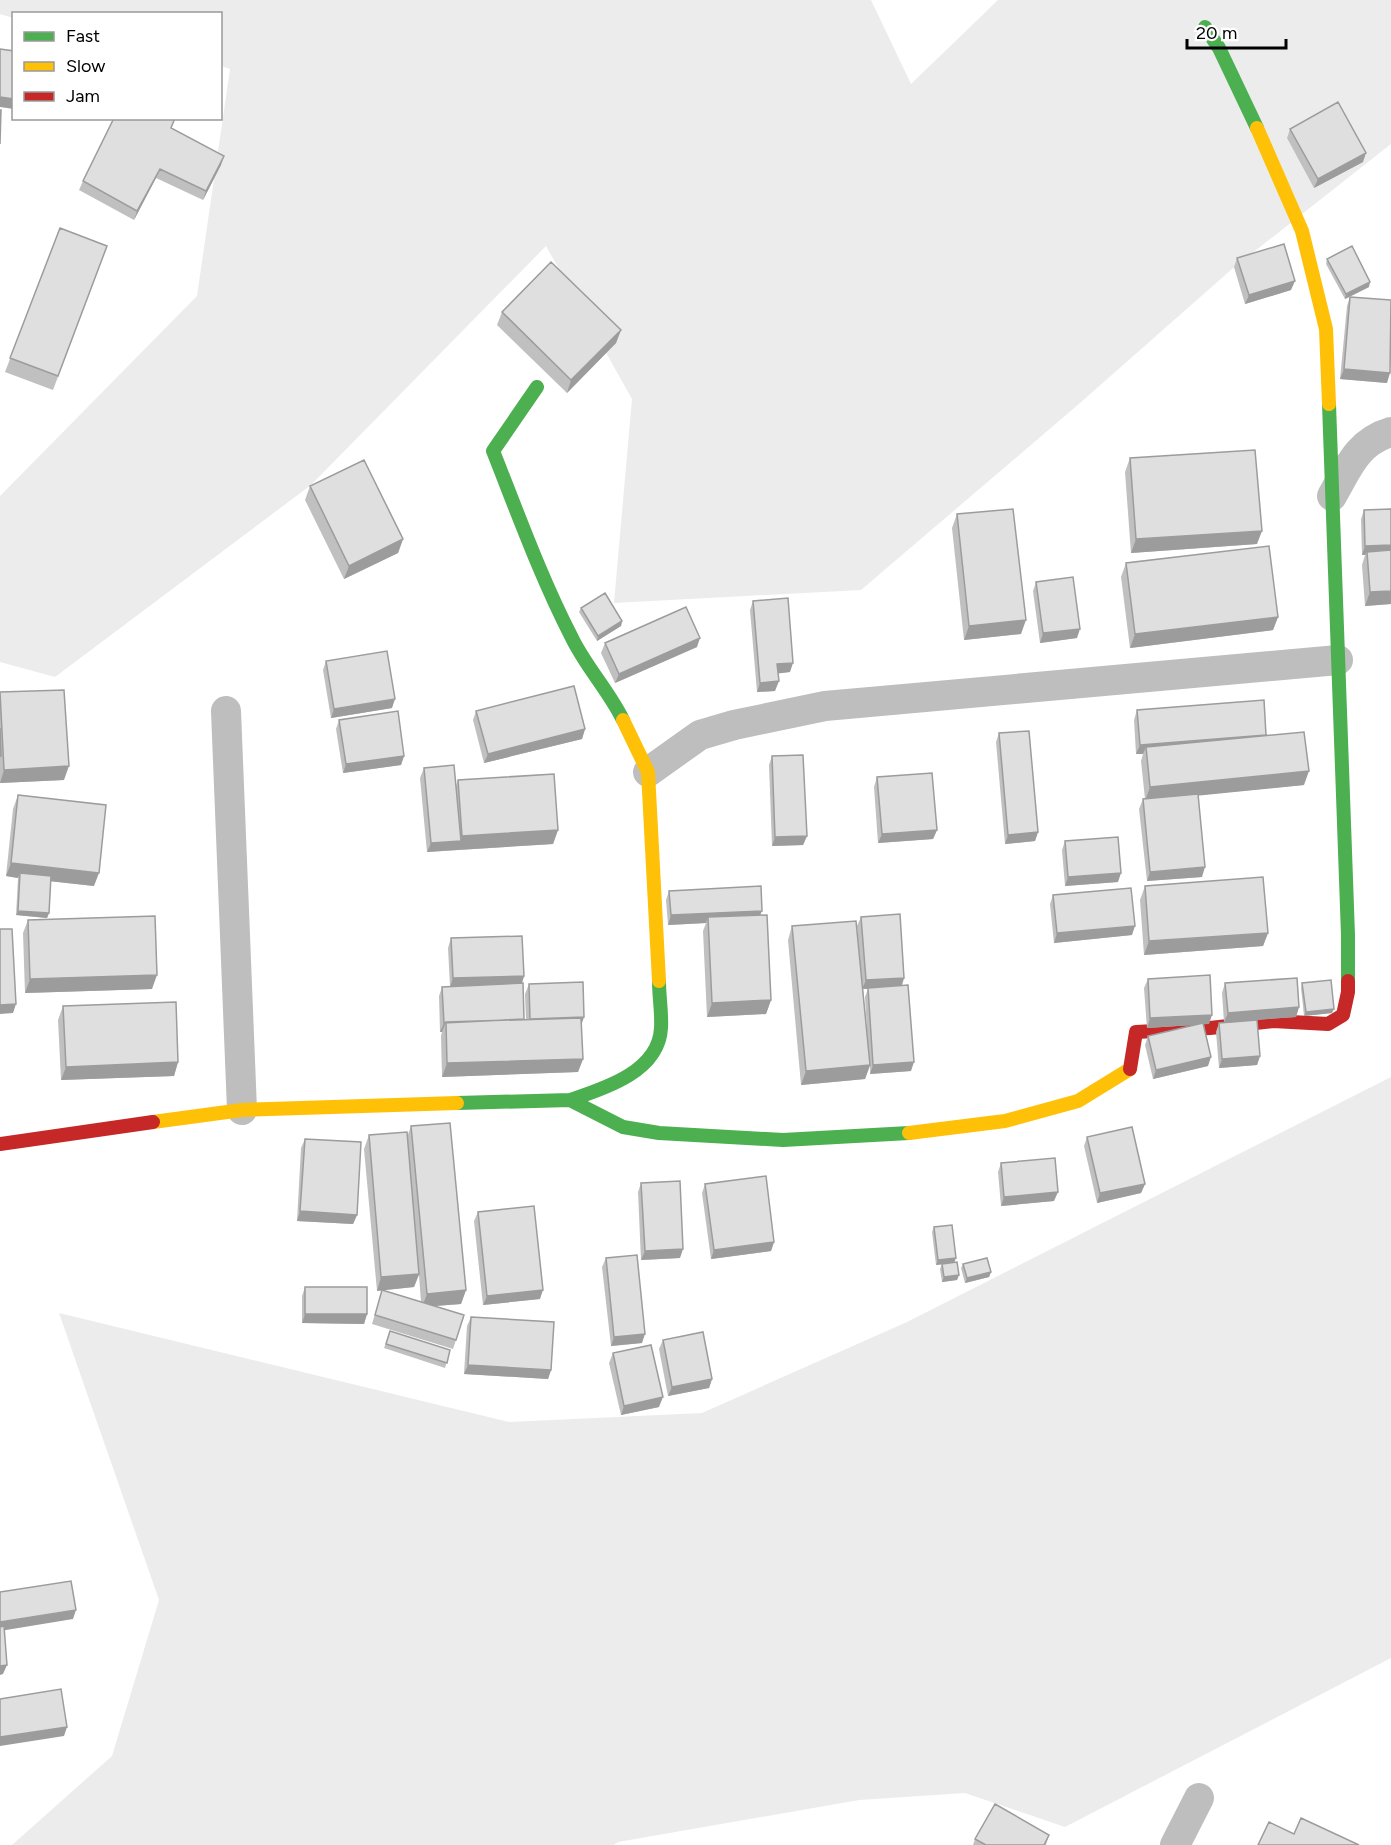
<svg xmlns="http://www.w3.org/2000/svg" width="1391" height="1845" font-family="Figtree,sans-serif">
<style>
.green{fill:#ececec}
.lines{fill:none;stroke-linecap:round;stroke-linejoin:round}
.street{stroke:#bebebe;stroke-width:30}
.fast{stroke:#4caf50;stroke-width:14}
.slow{stroke:#ffc107;stroke-width:14}
.jam{stroke:#c62828;stroke-width:14}
.wall{fill:#c0c0c0;fill-rule:evenodd}
.shaded-wall{fill:#9c9c9c}
.building{fill:#dfdfdf;stroke:#9c9c9c;stroke-width:1.5}
</style>
<rect width="100%" height="100%" fill="#fff"/>
<path class="green" d="M 0,0 L 871,0 L 911,84 L 998,0 L 1391,0 L 1391,144 L 1232,269 L 1080,403 L 861,590 L 614,603 L 632,399 L 546,246 L 311,485 L 55,677 L 0,662 L 0,496 L 197,296 L 230,69 L 221,66 L 220,14 L 14,14 L 13,18 L 0,14 Z
M 1391,1077 L 1391,1658 L 1065,1827 L 965,1793 L 859,1800 L 618,1842 L 614,1845 L 12,1845 L 112,1756 L 159,1600 L 59,1313 L 509,1422 L 702,1413 L 907,1322 Z"/>
<g class="lines">
<path class="street" d="M 1332,496 C 1348,468 1357,442 1391,432
M 226,711 L 242,1110
M 648,772 L 700,735 L 734,725 L 825,706 L 1338,660
M 1175,1845 L 1199,1798"/>
<path class="fast" d="M 1205,27 L 1219,48 L 1257,128
M 537,387 L 493,451 C 518,514 541,578 572,638 C 586,667 609,691 623,720
M 1329,404 L 1348,935 L 1348,981
M 570,1100 C 603,1089 659,1072 661,1028 C 662,1013 659,997 659,981
M 457,1103 L 570,1100 L 623,1127 L 659,1133 L 783,1140 L 909,1133"/>
<path class="slow" d="M 1257,128 L 1302,231 L 1326,329 L 1329,404
M 623,720 L 648,772 L 659,981
M 153,1122 L 242,1110 L 457,1103
M 909,1133 L 1005,1121 L 1078,1101 L 1130,1069"/>
<path class="jam" d="M 1130,1069 L 1136,1032 L 1210,1028 L 1273,1021 L 1328,1024 L 1343,1015 L 1348,992 L 1348,981
M 0,1144 L 153,1122"/>
</g>
<path class="wall" d="M 171,129 L 221,165 L 203,200 L 156,178 L 134,220 L 79,190 L 83,181 Z
M 1290,129 L 1363,162 L 1314,188 L 1287,138 Z
M 60,228 L 107,246 L 53,390 L 5,372 Z
M 1237,258 L 1291,290 L 1245,304 L 1234,267 Z
M 1327,259 L 1369,287 L 1345,299 L 1326,264 Z
M 1350,297 L 1387,383 L 1340,379 L 1347,306 Z
M 502,312 L 621,330 L 616,343 L 567,393 L 497,325 Z
M 1130,458 L 1257,544 L 1131,553 L 1125,472 Z
M 310,486 L 403,539 L 398,553 L 344,579 L 305,500 Z
M 1364,510 L 1391,604 L 1365,606 L 1362,565 L 1365,555 L 1362,555 L 1361,519 Z
M 957,514 L 1021,634 L 964,640 L 952,528 Z
M 1126,563 L 1278,617 L 1273,630 L 1130,648 L 1121,577 Z
M 1036,582 L 1077,638 L 1040,643 L 1033,591 Z
M 753,601 L 790,672 L 778,673 L 775,691 L 757,692 L 750,610 Z
M 581,608 L 622,621 L 621,626 L 597,641 L 579,612 Z
M 605,643 L 697,647 L 615,683 L 601,653 Z
M 326,661 L 392,708 L 331,718 L 323,670 Z
M 0,693 L 64,780 L 0,783 Z
M 1137,710 L 1266,735 L 1304,785 L 1198,795 L 1202,877 L 1147,881 L 1139,809 L 1143,799 L 1145,799 L 1141,761 L 1143,754 L 1136,754 L 1134,720 Z
M 476,711 L 585,729 L 582,739 L 484,763 L 473,720 Z
M 339,720 L 404,756 L 401,765 L 343,773 L 336,729 Z
M 999,733 L 1038,832 L 1035,841 L 1005,844 L 996,742 Z
M 772,756 L 807,836 L 803,845 L 772,846 L 769,765 Z
M 424,768 L 456,786 L 458,780 L 558,830 L 553,844 L 427,852 L 420,778 Z
M 877,777 L 937,830 L 933,839 L 878,843 L 874,787 Z
M 18,795 L 94,886 L 51,881 L 49,913 L 47,918 L 16,915 L 18,878 L 6,876 L 13,809 Z
M 1065,841 L 1118,882 L 1065,886 L 1062,850 Z
M 1145,886 L 1268,933 L 1263,946 L 1144,955 L 1140,900 Z
M 669,891 L 760,915 L 771,1000 L 766,1014 L 707,1017 L 703,931 L 706,923 L 668,925 L 666,900 Z
M 1053,895 L 1132,935 L 1054,943 L 1050,904 Z
M 861,917 L 904,978 L 902,986 L 911,1071 L 870,1074 L 870,1066 L 865,1079 L 801,1085 L 788,940 L 792,926 L 860,965 L 857,926 ZM 863,989 L 868,989 L 865,997 L 868,1047 Z
M 28,920 L 152,989 L 25,993 L 23,933 Z
M 451,938 L 524,976 L 522,983 L 524,1020 L 526,1020 L 525,994 L 529,984 L 581,1026 L 583,1059 L 578,1072 L 442,1077 L 441,1036 L 442,1032 L 440,1032 L 439,996 L 442,987 L 450,986 L 448,948 Z
M 1148,979 L 1209,1024 L 1204,1024 L 1208,1066 L 1153,1079 L 1145,1045 L 1148,1036 L 1193,1025 L 1147,1028 L 1144,988 Z
M 1225,983 L 1299,1007 L 1296,1017 L 1224,1022 L 1222,993 Z
M 1302,983 L 1332,1013 L 1304,1016 L 1301,988 Z
M 63,1006 L 178,1062 L 174,1076 L 61,1080 L 58,1020 Z
M 1219,1023 L 1260,1056 L 1257,1065 L 1219,1068 L 1216,1032 Z
M 411,1126 L 466,1290 L 461,1304 L 434,1306 L 456,1340 L 453,1349 L 372,1324 L 382,1290 L 377,1291 L 364,1149 L 369,1135 L 407,1137 ZM 419,1275 L 421,1302 L 383,1290 L 414,1287 Z
M 1087,1137 L 1145,1184 L 1141,1193 L 1097,1203 L 1084,1146 Z
M 305,1139 L 357,1215 L 353,1224 L 297,1221 L 301,1148 Z
M 1001,1163 L 1054,1201 L 1001,1206 L 998,1172 Z
M 641,1183 L 680,1258 L 641,1260 L 638,1192 Z
M 705,1184 L 774,1242 L 771,1251 L 711,1259 L 702,1193 Z
M 478,1212 L 540,1299 L 483,1305 L 474,1221 Z
M 934,1227 L 954,1262 L 959,1275 L 957,1280 L 942,1282 L 940,1269 L 942,1264 L 943,1264 L 936,1265 L 932,1232 Z
M 606,1258 L 642,1343 L 611,1346 L 602,1267 Z
M 963,1264 L 991,1272 L 989,1277 L 965,1283 L 961,1268 Z
M 305,1287 L 367,1314 L 364,1324 L 302,1323 L 302,1296 Z
M 471,1317 L 551,1370 L 548,1379 L 464,1374 L 467,1326 Z
M 390,1331 L 450,1350 L 445,1368 L 384,1348 Z
M 663,1340 L 712,1379 L 709,1388 L 668,1396 L 659,1349 Z
M 613,1353 L 659,1407 L 621,1415 L 609,1363 Z
M 1049,1835 L 1046,1845 L 973,1845 L 975,1839 Z"/>
<path class="shaded-wall" d="M 0,97 L 14,99 L 14,109 L 0,107 Z
M 1366,153 L 1363,162 L 1314,188 L 1318,179 Z
M 224,156 L 221,165 L 203,200 L 206,191 Z
M 160,169 L 156,178 L 134,220 L 137,211 Z
M 1295,281 L 1291,290 L 1245,304 L 1249,295 Z
M 1370,282 L 1369,287 L 1345,299 L 1346,294 Z
M 621,330 L 616,343 L 567,393 L 571,380 Z
M 1344,369 L 1390,373 L 1387,383 L 1340,379 Z
M 1262,531 L 1257,544 L 1131,553 L 1136,539 Z
M 403,539 L 398,553 L 344,579 L 349,566 Z
M 1391,545 L 1391,554 L 1367,552 L 1365,555 L 1362,555 L 1365,546 Z
M 1391,591 L 1391,604 L 1365,606 L 1370,592 Z
M 1278,617 L 1273,630 L 1130,648 L 1135,634 Z
M 1026,620 L 1021,634 L 964,640 L 969,626 Z
M 622,621 L 621,626 L 597,641 L 598,636 Z
M 1080,629 L 1077,638 L 1040,643 L 1043,633 Z
M 700,638 L 697,647 L 615,683 L 619,674 Z
M 793,663 L 790,672 L 774,674 L 777,664 Z
M 779,681 L 775,691 L 757,692 L 760,683 Z
M 395,699 L 392,708 L 331,718 L 334,709 Z
M 585,729 L 582,739 L 484,763 L 488,754 Z
M 1266,735 L 1263,744 L 1146,747 L 1143,754 L 1136,754 L 1140,745 Z
M 404,756 L 401,765 L 343,773 L 346,764 Z
M 69,766 L 64,780 L 0,783 L 4,770 Z
M 1309,771 L 1304,785 L 1145,801 L 1150,787 Z
M 558,830 L 553,844 L 457,850 L 462,836 Z
M 937,830 L 933,839 L 878,843 L 882,834 Z
M 1038,832 L 1035,841 L 1005,844 L 1008,835 Z
M 807,836 L 803,845 L 772,846 L 775,837 Z
M 461,841 L 457,850 L 427,852 L 431,843 Z
M 11,863 L 99,873 L 94,886 L 20,878 L 20,873 L 18,878 L 6,876 Z
M 1205,867 L 1202,877 L 1147,881 L 1150,872 Z
M 1121,873 L 1118,882 L 1065,886 L 1068,877 Z
M 18,911 L 49,913 L 47,918 L 16,915 Z
M 762,911 L 758,920 L 708,917 L 706,923 L 668,925 L 671,915 Z
M 1135,926 L 1132,935 L 1054,943 L 1057,933 Z
M 1268,933 L 1263,946 L 1144,955 L 1149,941 Z
M 157,975 L 152,989 L 25,993 L 30,979 Z
M 524,976 L 521,986 L 450,987 L 453,978 Z
M 904,978 L 901,987 L 862,989 L 866,980 Z
M 771,1000 L 766,1014 L 707,1017 L 712,1003 Z
M 16,1004 L 13,1013 L 0,1014 L 0,1005 Z
M 1299,1007 L 1296,1017 L 1224,1022 L 1228,1013 Z
M 1334,1009 L 1332,1013 L 1304,1016 L 1306,1012 Z
M 1212,1015 L 1209,1024 L 1147,1028 L 1150,1018 Z
M 584,1017 L 581,1026 L 527,1028 L 530,1019 Z
M 524,1019 L 520,1028 L 446,1022 L 442,1032 L 440,1032 L 444,1023 Z
M 1260,1056 L 1257,1065 L 1219,1068 L 1222,1059 Z
M 1211,1057 L 1208,1066 L 1153,1079 L 1156,1070 Z
M 583,1059 L 578,1072 L 442,1077 L 447,1063 Z
M 178,1062 L 174,1076 L 61,1080 L 66,1067 Z
M 914,1062 L 911,1071 L 870,1074 L 873,1065 Z
M 870,1065 L 865,1079 L 801,1085 L 806,1071 Z
M 1145,1184 L 1141,1193 L 1097,1203 L 1100,1193 Z
M 1058,1192 L 1054,1201 L 1001,1206 L 1004,1197 Z
M 300,1211 L 357,1215 L 353,1224 L 297,1221 Z
M 774,1242 L 771,1251 L 711,1259 L 714,1250 Z
M 683,1249 L 680,1258 L 641,1260 L 645,1251 Z
M 956,1258 L 954,1263 L 936,1265 L 938,1260 Z
M 991,1272 L 989,1277 L 965,1283 L 967,1278 Z
M 419,1274 L 414,1287 L 377,1291 L 381,1277 Z
M 959,1275 L 957,1280 L 942,1282 L 944,1277 Z
M 466,1290 L 461,1304 L 422,1307 L 427,1294 Z
M 543,1290 L 540,1299 L 483,1305 L 487,1296 Z
M 305,1314 L 367,1314 L 364,1324 L 302,1323 Z
M 645,1334 L 642,1343 L 611,1346 L 614,1337 Z
M 468,1365 L 551,1370 L 548,1379 L 464,1374 Z
M 712,1379 L 709,1388 L 668,1396 L 672,1387 Z
M 663,1397 L 659,1407 L 621,1415 L 624,1406 Z
M 76,1610 L 73,1619 L 0,1631 L 0,1622 Z
M 7,1665 L 3,1674 L 0,1675 L 0,1666 Z
M 67,1727 L 64,1736 L 0,1746 L 0,1737 Z"/>
<path class="building" d="M 0,49 L 14,51 L 14,99 L 0,97 Z
M 1338,102 L 1366,153 L 1318,179 L 1290,129 Z
M 0,110 L 1,110 L 0,144 Z
M 114,118 L 175,118 L 171,128 L 224,156 L 206,191 L 160,169 L 137,211 L 83,181 Z
M 60,228 L 107,246 L 58,376 L 10,358 Z
M 1284,244 L 1295,281 L 1249,295 L 1237,258 Z
M 1352,246 L 1370,282 L 1346,294 L 1327,259 Z
M 551,262 L 621,330 L 571,380 L 502,312 Z
M 1350,297 L 1391,300 L 1390,373 L 1344,369 Z
M 1255,450 L 1262,531 L 1136,539 L 1130,458 Z
M 364,460 L 403,539 L 349,566 L 310,486 Z
M 1013,509 L 1026,620 L 969,626 L 957,514 Z
M 1391,509 L 1391,545 L 1365,546 L 1364,510 Z
M 1269,546 L 1278,617 L 1135,634 L 1126,563 Z
M 1391,550 L 1391,591 L 1370,592 L 1367,552 Z
M 1073,577 L 1080,629 L 1043,633 L 1036,582 Z
M 605,593 L 622,621 L 598,636 L 581,608 Z
M 788,598 L 793,663 L 777,664 L 779,681 L 760,683 L 753,601 Z
M 686,607 L 700,638 L 619,674 L 605,643 Z
M 387,651 L 395,699 L 334,709 L 326,661 Z
M 574,686 L 585,729 L 488,754 L 476,711 Z
M 64,690 L 69,766 L 4,770 L 0,692 Z
M 1264,700 L 1266,735 L 1140,745 L 1137,710 Z
M 398,711 L 404,756 L 346,764 L 339,720 Z
M 0,728 L 1,756 L 0,756 Z
M 1029,731 L 1038,832 L 1008,835 L 999,733 Z
M 1304,732 L 1309,771 L 1150,787 L 1146,747 Z
M 803,755 L 807,836 L 775,837 L 772,756 Z
M 454,765 L 461,841 L 431,843 L 424,768 Z
M 932,773 L 937,830 L 882,834 L 877,777 Z
M 554,774 L 558,830 L 462,836 L 458,780 Z
M 1198,794 L 1205,867 L 1150,872 L 1143,799 Z
M 18,795 L 106,805 L 99,873 L 11,863 Z
M 1118,837 L 1121,873 L 1068,877 L 1065,841 Z
M 20,873 L 51,876 L 49,913 L 18,911 Z
M 1263,877 L 1268,933 L 1149,941 L 1145,886 Z
M 761,886 L 762,911 L 671,915 L 669,891 Z
M 1131,888 L 1135,926 L 1057,933 L 1053,895 Z
M 900,914 L 904,978 L 866,980 L 861,917 Z
M 767,915 L 771,1000 L 712,1003 L 708,917 Z
M 155,916 L 157,975 L 30,979 L 28,920 Z
M 856,921 L 870,1065 L 806,1071 L 792,926 Z
M 0,929 L 12,929 L 16,1004 L 0,1005 Z
M 522,936 L 524,976 L 453,978 L 451,938 Z
M 1210,975 L 1212,1015 L 1150,1018 L 1148,979 Z
M 1297,978 L 1299,1007 L 1228,1013 L 1225,983 Z
M 1331,980 L 1334,1009 L 1306,1012 L 1302,983 Z
M 583,982 L 584,1017 L 530,1019 L 529,984 Z
M 523,983 L 524,1019 L 444,1023 L 442,987 Z
M 908,985 L 914,1062 L 873,1065 L 868,988 Z
M 176,1002 L 178,1062 L 66,1067 L 63,1006 Z
M 581,1018 L 583,1059 L 447,1063 L 446,1022 Z
M 1257,1020 L 1260,1056 L 1222,1059 L 1219,1023 Z
M 1203,1023 L 1211,1057 L 1156,1070 L 1148,1036 Z
M 450,1123 L 466,1290 L 427,1294 L 411,1126 Z
M 1132,1127 L 1145,1184 L 1100,1193 L 1087,1137 Z
M 407,1132 L 419,1274 L 381,1277 L 369,1135 Z
M 305,1139 L 361,1142 L 357,1215 L 300,1211 Z
M 1055,1158 L 1058,1192 L 1004,1197 L 1001,1163 Z
M 766,1176 L 774,1242 L 714,1250 L 705,1184 Z
M 680,1181 L 683,1249 L 645,1251 L 641,1183 Z
M 534,1206 L 543,1290 L 487,1296 L 478,1212 Z
M 952,1225 L 956,1258 L 938,1260 L 934,1227 Z
M 637,1255 L 645,1334 L 614,1337 L 606,1258 Z
M 987,1258 L 991,1272 L 967,1278 L 963,1264 Z
M 957,1262 L 959,1275 L 944,1277 L 942,1264 Z
M 305,1287 L 367,1287 L 367,1314 L 305,1314 Z
M 382,1290 L 464,1315 L 456,1340 L 375,1315 Z
M 471,1317 L 554,1322 L 551,1370 L 468,1365 Z
M 390,1331 L 450,1350 L 447,1363 L 386,1344 Z
M 703,1332 L 712,1379 L 672,1387 L 663,1340 Z
M 651,1345 L 663,1397 L 624,1406 L 613,1353 Z
M 71,1581 L 76,1610 L 0,1622 L 0,1592 Z
M 4,1626 L 7,1665 L 0,1666 L 0,1627 Z
M 61,1689 L 67,1727 L 0,1737 L 0,1699 Z
M 995,1804 L 1049,1835 L 1044,1845 L 986,1845 L 975,1839 Z
M 1301,1818 L 1359,1845 L 1258,1845 L 1269,1822 L 1294,1834 Z"/>
<rect x="12" y="12" width="210" height="108" fill="#ffffff" stroke="#999999" stroke-width="1.5"/>
<rect x="24" y="32" width="30" height="9" fill="#4caf50" stroke="#999999" stroke-width="1.5"/>
<text x="66" y="42" font-size="18" fill="#000000">Fast</text>
<rect x="24" y="62" width="30" height="9" fill="#ffc107" stroke="#999999" stroke-width="1.5"/>
<text x="66" y="72" font-size="18" fill="#000000">Slow</text>
<rect x="24" y="92" width="30" height="9" fill="#c62828" stroke="#999999" stroke-width="1.5"/>
<text x="66" y="102" font-size="18" fill="#000000">Jam</text>
<path d="M1187 39v9h99v-9" fill="none" stroke="#000000" stroke-width="3"/>
<text x="1196" y="39" font-size="18" fill="#000000" stroke="#ffffff" stroke-width="4.5" paint-order="stroke">20 m</text>
</svg>
